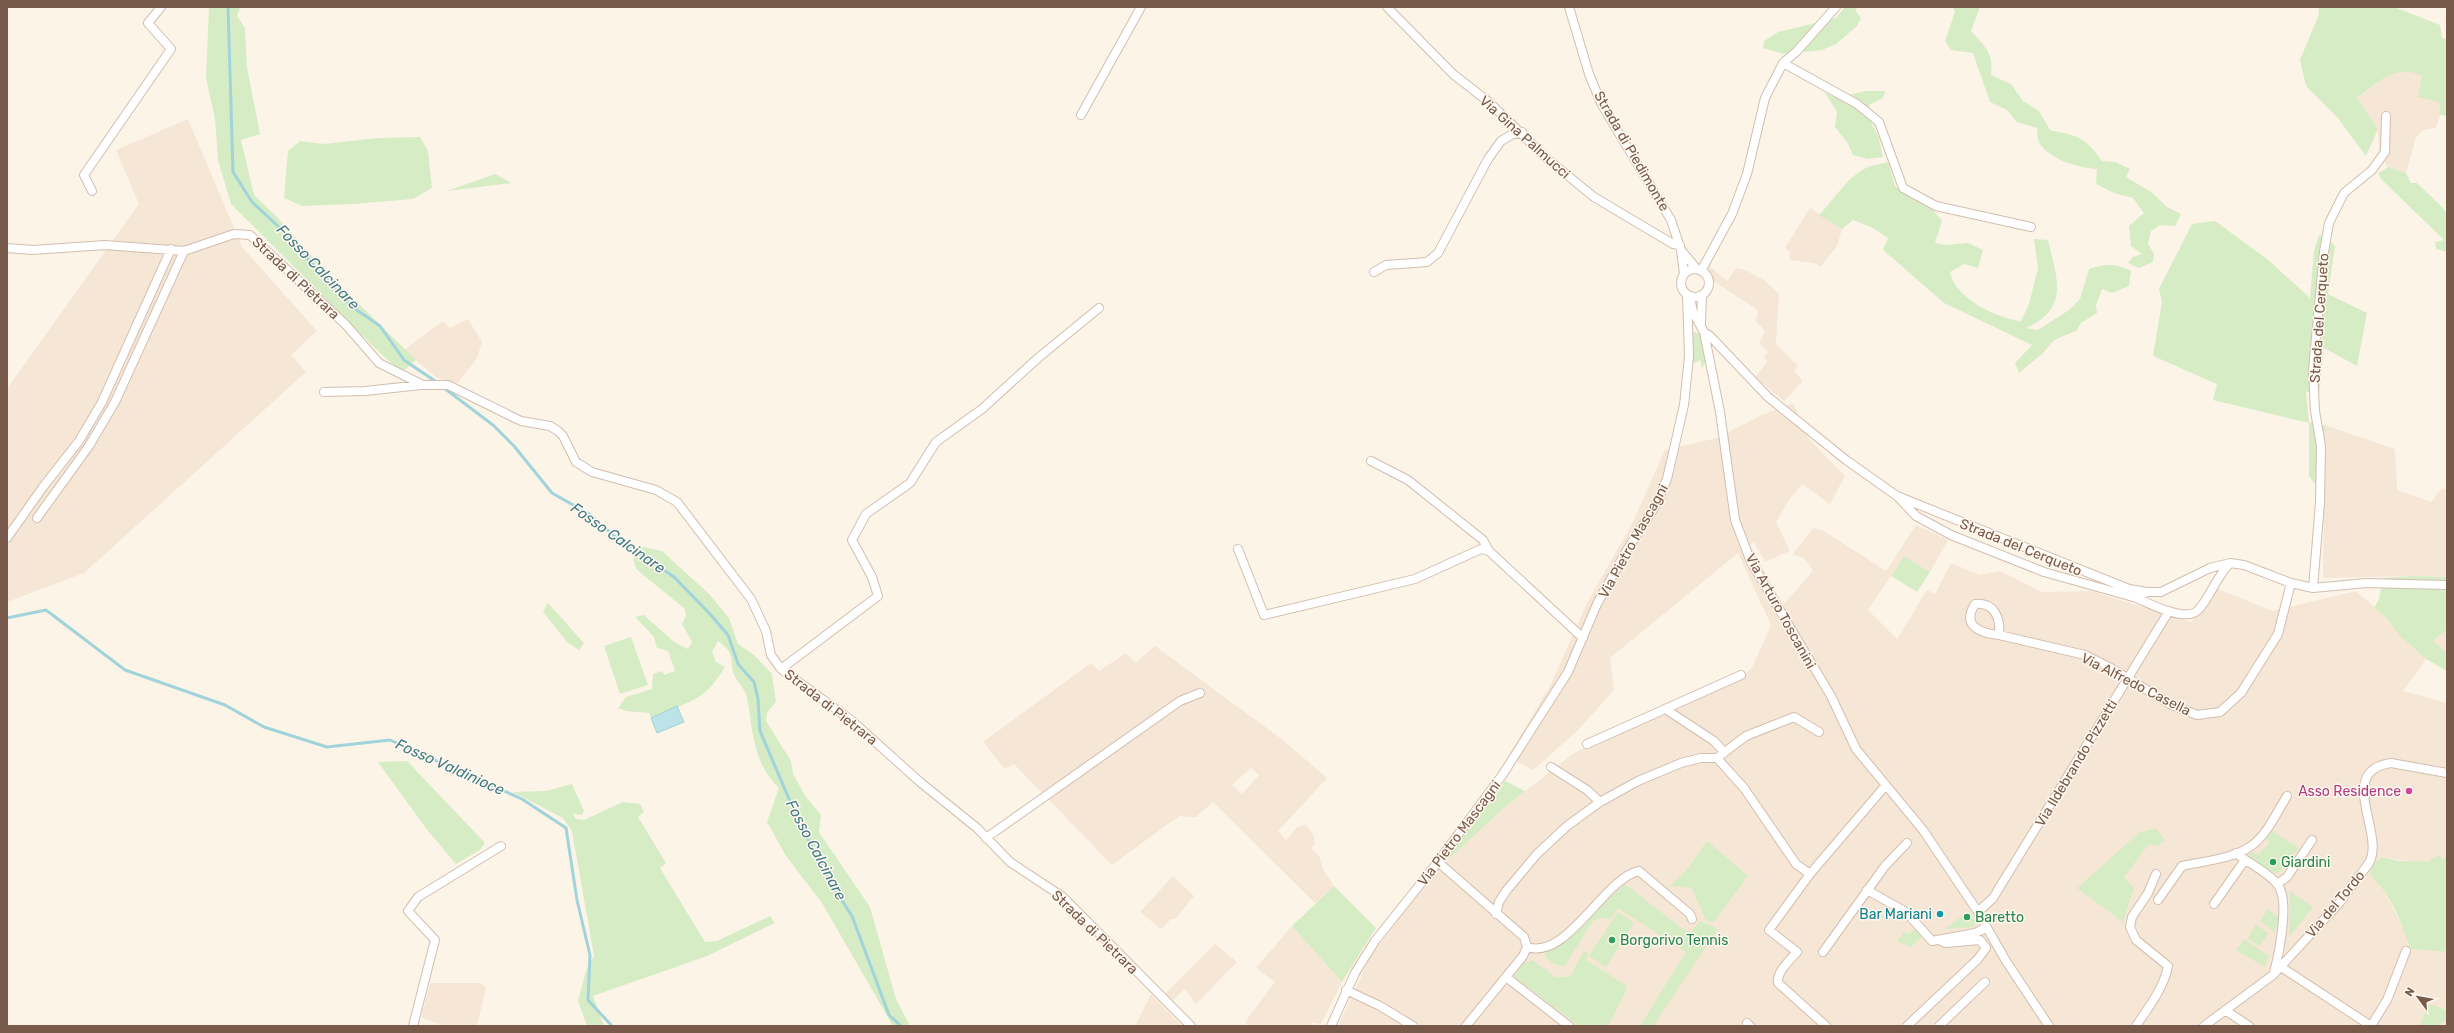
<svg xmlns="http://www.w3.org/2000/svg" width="2454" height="1033" font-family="Rubik,sans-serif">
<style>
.residential{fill:#f5e6d6;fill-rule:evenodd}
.green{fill:#d6ecc5}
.water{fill:#bbe3e8;stroke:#a1d3da}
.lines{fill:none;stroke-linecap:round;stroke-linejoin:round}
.stream{stroke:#a1d3da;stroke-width:3}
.minor-casing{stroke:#d2beaf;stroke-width:10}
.minor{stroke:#fff;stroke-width:8}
.hotel-dot{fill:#d1479c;stroke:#fff8ef;stroke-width:1.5}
.leisure-dot{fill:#2e9e5b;stroke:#fff8ef;stroke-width:1.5}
.culture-dot{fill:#0f9aa8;stroke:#fff8ef;stroke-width:1.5}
.labels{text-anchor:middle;stroke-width:3;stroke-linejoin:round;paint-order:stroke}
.street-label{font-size:14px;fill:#78594a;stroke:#fff8ef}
.hotel-label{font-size:14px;fill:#b23c85;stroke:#fff8ef;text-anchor:end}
.leisure-label{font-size:14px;fill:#27864d;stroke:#fff8ef;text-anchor:start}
.culture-label{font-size:14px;fill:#0d838f;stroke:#fff8ef;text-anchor:end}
.water-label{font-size:15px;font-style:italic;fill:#407b85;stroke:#fff8ef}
</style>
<rect width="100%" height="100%" fill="#fdf4e8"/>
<path class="residential" d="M 2411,70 L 2422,76 L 2439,102 L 2440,115 L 2436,128 L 2424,130 L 2416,137 L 2406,173 L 2388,167 L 2379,154 L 2378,129 L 2357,98 L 2389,74 Z
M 188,119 L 242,247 L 317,331 L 291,355 L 306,372 L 84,573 L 7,602 L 7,389 L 139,204 L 116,150 Z
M 1810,208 L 1842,229 L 1837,246 L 1820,267 L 1815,263 L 1790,260 L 1790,252 L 1785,248 Z
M 1708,265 L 1727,281 L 1736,268 L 1745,270 L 1764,280 L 1779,294 L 1776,344 L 1798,366 L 1794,371 L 1803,381 L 1784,401 L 1755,377 L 1767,362 L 1764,356 L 1768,352 L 1759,343 L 1765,331 L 1756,321 L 1758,310 L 1713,281 Z
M 468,319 L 482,342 L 477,358 L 458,383 L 437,378 L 404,350 L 443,321 L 450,328 Z
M 1793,403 L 1810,440 L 1845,476 L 1830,504 L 1802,484 L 1789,500 L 1776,522 L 1790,551 L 1765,562 L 1754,542 L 1750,545 L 1783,605 L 1813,571 L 1805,559 L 1793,554 L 1813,528 L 1824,531 L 1886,571 L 1916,525 L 1948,540 L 1930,572 L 1904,556 L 1868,610 L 1897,639 L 1927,590 L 1935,594 L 1951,563 L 1980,575 L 2001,571 L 2041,592 L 2091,591 L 2191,622 L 2218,589 L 2273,611 L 2356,591 L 2386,617 L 2400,636 L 2426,659 L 2403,691 L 2447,703 L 2447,856 L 2444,867 L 2382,857 L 2372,865 L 2370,875 L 2379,881 L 2405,932 L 2410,949 L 2447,952 L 2447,1026 L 1338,1026 L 1370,958 L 1405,910 L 1449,859 L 1506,806 L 1573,754 L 1664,705 L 1745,674 L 1752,668 L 1771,625 L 1738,553 L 1610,658 L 1614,690 L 1578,730 L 1533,770 L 1508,757 L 1551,684 L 1587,603 L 1633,522 L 1665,450 L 1717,438 L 1760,416 Z
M 2325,425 L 2395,449 L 2397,490 L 2431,502 L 2442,488 L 2447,489 L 2447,577 L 2413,576 L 2323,578 Z
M 2447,629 L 2447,653 L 2432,641 Z
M 1155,646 L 1283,740 L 1327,778 L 1278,831 L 1286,840 L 1297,827 L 1306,825 L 1314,836 L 1315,844 L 1311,848 L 1319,856 L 1323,869 L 1334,886 L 1315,903 L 1213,802 L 1196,817 L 1179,816 L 1112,865 L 1014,764 L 1005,769 L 983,742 L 1091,663 L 1099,671 L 1126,653 L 1135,663 ZM 1251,768 L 1259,775 L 1242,794 L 1232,785 Z
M 1173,876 L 1194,896 L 1175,919 L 1171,919 L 1161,929 L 1140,912 Z
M 1292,926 L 1342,982 L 1321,1024 L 1312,1022 L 1311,1026 L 1249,1026 L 1245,1022 L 1275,982 L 1256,968 Z
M 1215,944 L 1237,962 L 1196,1004 L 1185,989 L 1173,1000 L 1165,994 Z
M 430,983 L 481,983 L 486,988 L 477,1026 L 445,1026 L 421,1017 Z
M 1151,994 L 1182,1026 L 1135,1026 Z"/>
<path class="green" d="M 209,7 L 240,7 L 237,16 L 245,28 L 247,67 L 260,134 L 241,140 L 254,195 L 278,218 L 321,267 L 416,360 L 402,372 L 381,354 L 231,204 L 218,160 L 215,119 L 206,78 Z
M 1845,7 L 1859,7 L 1855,10 L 1861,18 L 1857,26 L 1836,44 L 1822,50 L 1783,54 L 1763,48 L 1764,41 L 1778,32 L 1836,18 Z
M 1953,7 L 1980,7 L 1971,31 C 1985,47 1994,53 1991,75 L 2011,84 L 2023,101 L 2039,111 L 2050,130 C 2081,137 2083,136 2102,161 L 2115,162 L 2130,169 L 2126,177 L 2151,192 L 2167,207 L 2181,214 L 2175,226 L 2160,225 L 2151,231 L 2148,244 L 2154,254 L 2153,262 L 2139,268 L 2128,263 L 2133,257 L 2142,254 L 2131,246 L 2129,226 L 2144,213 L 2133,198 L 2114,193 L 2096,184 L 2097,169 C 2079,168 2051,160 2040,144 C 2037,140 2038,133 2037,128 L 2017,122 L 2007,110 L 1990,102 L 1973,53 L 1951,50 L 1945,41 L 1955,12 Z
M 2318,7 L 2394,7 L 2440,25 L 2442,38 L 2447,39 L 2447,116 L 2440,115 L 2439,102 L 2418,97 L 2422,76 C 2396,63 2377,83 2357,98 L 2378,129 L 2366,156 L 2337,117 L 2306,86 L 2300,60 L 2319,14 Z
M 1865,91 L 1885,91 L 1883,98 L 1869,105 L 1868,116 L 1879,138 L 1883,157 L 1867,159 L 1853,155 L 1847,142 L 1835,127 L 1837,112 L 1825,93 L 1837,98 Z
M 420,137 L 428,151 L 432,188 L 413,199 L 354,204 L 302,206 L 284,198 L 288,151 L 300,141 L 324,144 L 377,138 Z
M 1888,162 L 1895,186 L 1909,197 L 1933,210 L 1942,221 L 1935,243 L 1946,245 L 1968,243 L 1983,250 L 1978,268 L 1964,264 L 1950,272 C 1954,297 1997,319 2021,321 L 2029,304 L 2038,268 L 2034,239 L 2048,240 C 2057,279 2070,308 2026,328 L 2038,330 L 2069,310 L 2080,299 L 2089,269 C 2105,264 2116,263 2131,271 L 2129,286 L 2112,293 L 2102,289 L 2096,305 L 2097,313 L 2081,323 L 2076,331 L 2054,340 L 2043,353 L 2019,373 L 2015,363 L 2032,345 L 1944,303 L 1883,250 L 1888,238 L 1871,227 L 1853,220 L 1842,229 L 1819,215 C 1835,199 1846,178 1866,168 C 1872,165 1881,164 1888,162 Z
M 2388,167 L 2406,173 L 2411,183 L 2417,183 L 2444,209 L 2447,215 L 2447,252 L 2436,249 L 2435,242 L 2444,240 L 2381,179 L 2378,173 Z
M 495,174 L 512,183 L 447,191 Z
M 2215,221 L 2267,259 L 2310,298 L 2314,251 L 2319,235 L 2326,237 L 2335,246 L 2328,294 L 2367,313 L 2357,366 L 2324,348 L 2319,396 L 2306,391 L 2309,423 L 2320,418 L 2321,426 L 2325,425 L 2324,480 L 2315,484 L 2309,476 L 2309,423 L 2213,400 L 2217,384 L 2153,356 L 2162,302 L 2159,289 L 2192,224 Z
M 1691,332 L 1700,333 L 1707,360 L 1702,368 L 1700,360 L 1693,364 Z
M 639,546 L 662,551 L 709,594 L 729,618 L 738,644 L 754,655 L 772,674 L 776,702 L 767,713 L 766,721 L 791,761 L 793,774 L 806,797 L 821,815 L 819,832 L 870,907 L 896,999 L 910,1026 L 893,1026 L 822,903 L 786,856 L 767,822 L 779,788 C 752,763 753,729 747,697 C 745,688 735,681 733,672 C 730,656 735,654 718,641 L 712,652 L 716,662 L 725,667 C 704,703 686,702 651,718 L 649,713 L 626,711 L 618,708 L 626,697 L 652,689 L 653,674 L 662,671 L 664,675 L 675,671 L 668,651 L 657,648 L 654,637 L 635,617 L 644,615 L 674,642 L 688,649 L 692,642 L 682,624 L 686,616 L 685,609 L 636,569 L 633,557 Z
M 1904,556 L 1930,572 L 1917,592 L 1891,576 Z
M 2413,576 L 2447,577 L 2447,629 L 2433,641 L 2447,653 L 2447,671 L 2426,659 L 2400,636 L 2386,617 L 2374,608 L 2379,599 L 2383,578 Z
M 548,603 L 584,643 L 579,650 L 567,642 L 543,612 Z
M 631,637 L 648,685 L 620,694 L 604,646 Z
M 407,761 L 485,843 L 480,850 L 456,864 L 425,827 L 378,762 Z
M 1505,781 L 1525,791 L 1506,806 L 1449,859 L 1446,857 Z
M 572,784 L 584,811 L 582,815 L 573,814 L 576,819 L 584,820 L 623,802 L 640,804 L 644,812 L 638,817 L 666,863 L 660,868 L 705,942 L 717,941 L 770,916 L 775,923 L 707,956 L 593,996 L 604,1026 L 587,1026 L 578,1001 L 586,971 L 594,956 L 572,831 L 563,818 L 513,792 L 546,791 Z
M 2156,828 L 2165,840 L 2158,846 L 2149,844 L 2124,877 L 2134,888 L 2123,922 L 2077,888 L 2140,832 Z
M 2271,830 L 2299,848 L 2280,872 L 2274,873 L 2248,856 L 2251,852 L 2259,854 L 2270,842 L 2266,838 Z
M 1707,841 L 1748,876 L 1714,922 L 1706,921 L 1692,888 L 1670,886 L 1685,872 Z
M 2438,855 L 2443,859 L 2447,856 L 2447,952 L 2410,949 C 2404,927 2388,889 2370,875 L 2372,865 L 2382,857 L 2399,861 L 2428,862 Z
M 1625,884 L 1684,930 L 1691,932 L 1700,921 L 1718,929 L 1653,1026 L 1640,1026 L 1686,952 L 1618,908 L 1611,919 L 1600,918 L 1593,921 L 1564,967 L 1552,963 L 1545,956 L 1547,950 L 1576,929 Z
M 1334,886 L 1376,928 L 1342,982 L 1292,926 Z
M 2290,891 L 2313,907 L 2289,937 Z
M 2268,909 L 2279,918 L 2275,932 L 2260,921 Z
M 1969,911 L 1976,923 L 1974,927 L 1945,929 Z
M 1618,912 L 1634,923 L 1606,967 L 1589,956 Z
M 2256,924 L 2269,934 L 2259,946 L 2248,938 Z
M 1915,929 L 1923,936 L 1911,947 L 1897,941 L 1904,932 L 1909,934 Z
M 2244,939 L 2269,956 L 2265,967 L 2236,950 Z
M 1584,951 L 1588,954 L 1586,960 L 1627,986 L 1623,997 L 1608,1026 L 1579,1026 L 1514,977 L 1522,964 L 1532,960 L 1556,977 L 1570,977 Z
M 2428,1004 L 2447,1010 L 2447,1021 L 2441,1023 L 2440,1026 L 2420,1026 Z"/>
<path class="water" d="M 677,706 L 684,722 L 657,733 L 651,718 Z"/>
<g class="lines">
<path class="stream" d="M 228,7 L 233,172 L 252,202 L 278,226 L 351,306 L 380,326 L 404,360 L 438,383
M 444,388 L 493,425 L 514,446 L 552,493 L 589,514 L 613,535 L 674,577 L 710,614 L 728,635 L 738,664 L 754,682 L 758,699 L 760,731 L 798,820 L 832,885 L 852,916 L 889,1015 L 901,1026
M 7,618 L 46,610 L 125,670 L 225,705 L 264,727 L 327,747 L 390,740 L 522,799 L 566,828 L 577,900 L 590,955 L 588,1000 L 612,1026"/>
<g class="minor-casing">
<path id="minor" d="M 1387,7 L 1453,74 L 1490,103 L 1545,157 L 1594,197 L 1673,244 L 1680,245
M 1569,7 L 1589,74 L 1602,105 L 1671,220 L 1681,250 L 1684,274
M 1783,63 L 1857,104 L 1879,122 L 1903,188 L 1936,206 L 2031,227
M 1081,115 L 1141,7
M 92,191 L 84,175 L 171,49 L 148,23 L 161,7
M 7,248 L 33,250 L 105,245 L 184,251 L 234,234 L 250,235 L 346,325 L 379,363 L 421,384
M 1681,250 L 1696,268
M1681 283a14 14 0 1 1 28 0a14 14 0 1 1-28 0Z
M 1701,271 L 1732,214 L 1747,174 L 1765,98 L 1783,63 L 1797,51 L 1836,7
M 1374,272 L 1386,265 L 1427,262 L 1438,253 L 1488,159 L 1501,141 L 1511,135 L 1522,132
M 1690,297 L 1693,312 L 1704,332 L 1720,412 L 1735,520 L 1751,562 L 1831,696 L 1856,749 L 1923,830 L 1978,912 L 2006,961 L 2049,1026
M 1701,324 L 1702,296
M 1704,332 L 1710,336 L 1768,397 L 1846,460 L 1897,496 L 2129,589 L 2147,592 L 2161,592 L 2210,568 L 2230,563 L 2244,565 L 2291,583 L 2313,588 L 2366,583 L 2447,585
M 324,392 L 365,391 L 421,385 L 448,385 L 521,421 L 550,426 L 558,431 L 563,436 L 576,462 L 592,472 L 656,490 L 677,502 L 751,599 L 766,631 L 771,655 L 781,669 L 851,720 L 920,782 L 977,828 L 1010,862 L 1063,897 L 1191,1026
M 1371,461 L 1408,480 L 1483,540 L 1489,551
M 1899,498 L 1916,516 L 1951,535 L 2044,572 L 2133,597 L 2145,593
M 37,518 L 89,446 L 115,402 L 184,251
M 7,538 L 43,487 L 79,441 L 102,402 L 171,249
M 1238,549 L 1264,615 L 1415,579 L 1481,549 L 1489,551 L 1583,638
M 2313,588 L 2320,503 L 2321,446 L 2315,411 L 2313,370 L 2324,252 L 2329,223 L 2344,193 L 2372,170 L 2385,152 L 2386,116
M 2134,597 C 2148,603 2184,622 2197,611 C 2209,600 2216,577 2230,563
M 1999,635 C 2001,618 1994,602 1975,604 C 1961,626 1980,633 1999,635 L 2085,655 L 2111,668 L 2170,704 L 2197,715 L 2220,712 L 2241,693 L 2278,634 L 2291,583
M 781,669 L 878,596 L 872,577 L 852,540 L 866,514 L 910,483 L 936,442 L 982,409 L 1038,358 L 1099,308
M 1667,710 L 1714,741 L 1724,752
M 1587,744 L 1741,675
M 1717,758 L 1744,788 L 1796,864 L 1810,874
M 1551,767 L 1587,790 L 1600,802
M 986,838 L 1180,701 L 1200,693
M 2236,853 C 2248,863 2268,872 2278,885 C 2290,901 2279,953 2274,973
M 1438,862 L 1524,937 L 1527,947 L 1523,956 L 1466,1026
M 2277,884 L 2287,877 L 2312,840
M 1867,890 L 1906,912 L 1932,941 L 1975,933 L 1986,928
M 2158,900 L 2182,866 C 2204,861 2233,859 2251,846 C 2267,835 2277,812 2287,796
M 2214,904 L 2245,860
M 1978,912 L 1993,898 L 2169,611
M 1496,914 L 1499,902 L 1506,891 L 1537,854 L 1567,826 L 1600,802 L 1638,781 L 1681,763 L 1701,758 L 1717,758 L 1746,736 L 1794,717 L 1819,732
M 1527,947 C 1567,961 1604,878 1639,871 L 1690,914 L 1692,919
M 1823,952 L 1885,866 L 1907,843
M 2281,967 L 2371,1026 L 2387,1000 L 2406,951
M 1506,977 L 1569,1026
M 1346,990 L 1380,1006 L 1413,1026
M 2225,1010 L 2249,1026
M 1747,1023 L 1750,1026
M 413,1026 L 435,940 L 408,911 L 418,897 L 501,846
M 1331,1026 L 1355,973 L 1375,941 L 1434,867 L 1503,774 L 1568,672 L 1597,604 L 1627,550 L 1657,503 L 1667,479 L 1684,405 L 1689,356 L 1687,295
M 1826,1026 L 1778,983 C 1777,971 1789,961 1797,952 L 1769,930 L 1810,874 L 1886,785
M 1907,1026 L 1978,959 L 1986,948 L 1980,940 L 1946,943 L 1941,941
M 1939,1026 L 1985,982
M 2136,1026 C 2148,1008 2164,988 2168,966 L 2136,940 L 2130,927 L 2132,917 L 2148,893 L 2156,874
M 2204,1026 L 2273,975 L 2340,902 L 2369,863 C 2386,834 2335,771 2391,763 L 2447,773"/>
</g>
<use href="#minor" class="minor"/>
</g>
<circle class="hotel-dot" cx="2409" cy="791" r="4"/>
<g class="leisure-dot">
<circle cx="2273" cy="862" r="4"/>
<circle cx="1967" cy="917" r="4"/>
<circle cx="1612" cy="940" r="4"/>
</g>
<circle class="culture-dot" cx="1940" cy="914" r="4"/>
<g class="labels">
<g class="street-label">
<text transform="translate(1525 137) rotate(42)" y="5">Via Gina Palmucci</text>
<text transform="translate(1632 151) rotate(60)" y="5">Strada di Piedimonte</text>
<text transform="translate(296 278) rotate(43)" y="5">Strada di Pietrara</text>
<text transform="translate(2319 318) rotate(-86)" y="5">Strada del Cerqueto</text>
<text transform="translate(1633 541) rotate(-61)" y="5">Via Pietro Mascagni</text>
<text transform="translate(2021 547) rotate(22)" y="5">Strada del Cerqueto</text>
<text transform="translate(1781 611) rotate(61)" y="5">Via Arturo Toscanini</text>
<text transform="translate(2136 684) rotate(27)" y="5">Via Alfredo Casella</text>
<text transform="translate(831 707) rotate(38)" y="5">Strada di Pietrara</text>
<text transform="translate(2076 763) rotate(-59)" y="5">Via Ildebrando Pizzetti</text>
<text transform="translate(1459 833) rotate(-53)" y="5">Via Pietro Mascagni</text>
<text transform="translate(2335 904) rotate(-50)" y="5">Via del Tordo</text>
<text transform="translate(1095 932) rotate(44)" y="5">Strada di Pietrara</text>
</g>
<g class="hotel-label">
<text x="2401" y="796">Asso Residence</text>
</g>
<g class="leisure-label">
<text x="2281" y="867">Giardini</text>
<text x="1975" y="922">Baretto</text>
<text x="1620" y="945">Borgorivo Tennis</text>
</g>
<g class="culture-label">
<text x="1932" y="919">Bar Mariani</text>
</g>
<g class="water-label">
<text transform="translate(318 267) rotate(46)" y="5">Fosso Calcinare</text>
<text transform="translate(618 538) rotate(35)" y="5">Fosso Calcinare</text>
<text transform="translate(450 767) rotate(24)" y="5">Fosso Valdinioce</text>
<text transform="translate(816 850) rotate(62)" y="5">Fosso Calcinare</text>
</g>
</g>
<rect width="2454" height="1033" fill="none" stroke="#78594a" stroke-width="16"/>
<g transform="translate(2418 997) rotate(302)" stroke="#fff8ef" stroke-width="3" paint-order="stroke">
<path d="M0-3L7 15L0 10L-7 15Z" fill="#78594a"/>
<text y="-6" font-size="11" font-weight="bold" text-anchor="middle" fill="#78594a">N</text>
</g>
</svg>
